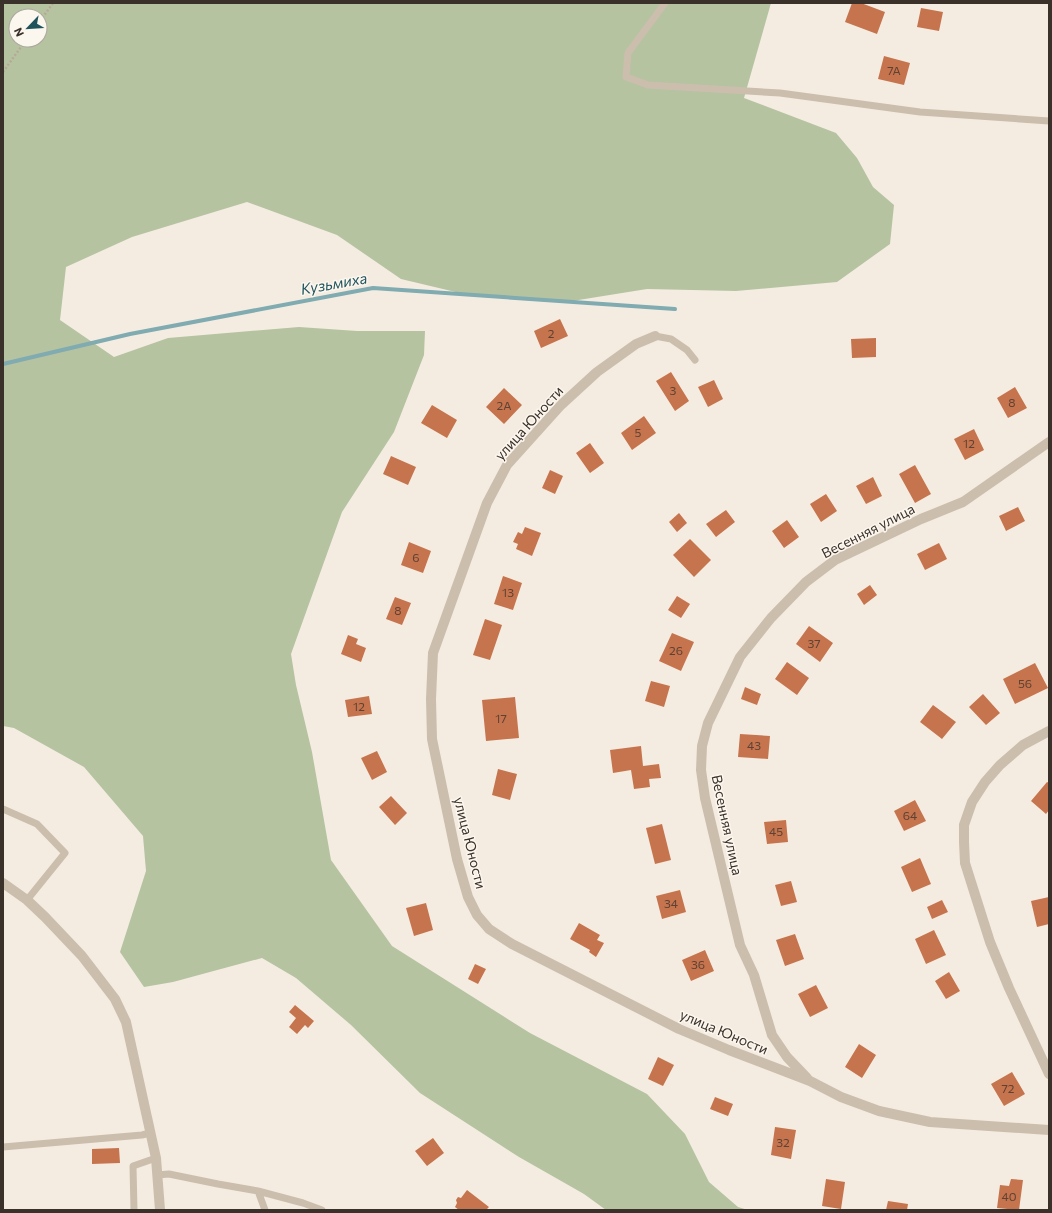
<svg xmlns="http://www.w3.org/2000/svg" width="1052" height="1213" font-family="Commissioner,sans-serif">
<style>
.green{fill:#b5c3a1;fill-rule:evenodd}
.lines{fill:none;stroke-linecap:round;stroke-linejoin:round}
.stream{stroke:#80abb1;stroke-width:4}
.building{fill:#c6744d}
.path{stroke:#b8a897;stroke-width:2.5;stroke-dasharray:2 2;stroke-linecap:butt}
.service{stroke:#ccbead;stroke-width:7}
.minor{stroke:#ccbead;stroke-width:10}
.labels{text-anchor:middle;stroke-width:3;stroke-linejoin:round;paint-order:stroke}
.number-label{font-size:12px;fill:#5e4234}
.street-label{font-size:14px;fill:#3b312b;stroke:#fbf6ee}
.water-label{font-size:15px;font-style:italic;fill:#20545d;stroke:#fbf6ee}
</style>
<rect width="100%" height="100%" fill="#f4ece1"/>
<path class="green" d="M 3,3 L 771,3 L 744,98 L 836,133 L 857,158 L 873,187 L 894,205 L 890,244 L 837,282 L 736,291 L 647,289 L 566,302 L 464,294 L 401,279 L 337,235 L 247,202 L 132,237 L 66,267 L 60,320 L 114,357 L 168,338 L 299,327 L 357,331 L 425,331 L 424,355 L 394,432 L 342,512 L 291,654 L 296,685 L 312,752 L 331,860 L 392,946 L 530,1033 L 647,1094 L 685,1134 L 709,1182 L 738,1207 L 748,1210 L 606,1210 L 584,1194 L 519,1157 L 420,1093 L 351,1025 L 296,978 L 262,958 L 173,982 L 144,987 L 120,952 L 146,871 L 143,836 L 84,767 L 14,728 L 3,726 ZM 16,16 L 40,16 L 40,40 L 16,40 Z"/>
<g class="lines">
<path class="stream" d="M 3,364 L 130,334 L 373,288 L 675,309"/>
</g>
<path class="building" d="M 852,3 L 861,3 L 885,12 L 877,34 L 845,22 Z
M 921,8 L 943,12 L 939,31 L 917,27 Z
M 884,56 L 910,63 L 904,85 L 878,79 Z
M 560,319 L 568,336 L 541,348 L 534,331 Z
M 876,338 L 876,357 L 852,358 L 851,339 Z
M 671,372 L 689,401 L 675,411 L 656,381 Z
M 714,380 L 723,399 L 708,407 L 698,387 Z
M 1015,387 L 1027,408 L 1008,418 L 997,398 Z
M 504,388 L 522,405 L 504,424 L 486,407 Z
M 432,405 L 457,420 L 447,438 L 421,423 Z
M 644,416 L 656,433 L 632,450 L 621,433 Z
M 974,429 L 984,450 L 965,460 L 954,439 Z
M 590,443 L 604,463 L 590,473 L 576,453 Z
M 391,456 L 416,467 L 408,485 L 383,474 Z
M 915,465 L 931,494 L 915,503 L 899,474 Z
M 550,470 L 563,476 L 555,494 L 542,488 Z
M 873,477 L 882,496 L 866,504 L 856,486 Z
M 826,494 L 837,511 L 821,522 L 810,504 Z
M 1018,507 L 1025,521 L 1006,531 L 999,516 Z
M 726,510 L 735,522 L 716,537 L 706,524 Z
M 679,513 L 687,523 L 677,532 L 669,522 Z
M 787,520 L 799,537 L 784,548 L 772,531 Z
M 525,527 L 541,533 L 532,556 L 516,549 L 518,544 L 513,542 L 518,532 L 522,534 Z
M 690,539 L 711,560 L 694,577 L 673,555 Z
M 409,542 L 431,551 L 423,573 L 401,565 Z
M 939,543 L 947,559 L 925,570 L 917,554 Z
M 503,576 L 522,583 L 513,610 L 494,604 Z
M 870,585 L 877,595 L 864,605 L 857,594 Z
M 677,596 L 690,604 L 681,618 L 668,610 Z
M 395,597 L 411,603 L 402,625 L 386,619 Z
M 485,619 L 502,625 L 490,660 L 473,655 Z
M 809,626 L 833,643 L 820,662 L 796,644 Z
M 672,633 L 694,642 L 681,671 L 659,661 Z
M 348,635 L 358,639 L 356,644 L 366,648 L 361,662 L 341,654 Z
M 787,662 L 809,678 L 797,695 L 775,679 Z
M 1035,663 L 1048,688 L 1015,704 L 1003,679 Z
M 651,681 L 670,686 L 664,707 L 645,701 Z
M 745,687 L 761,694 L 757,705 L 741,699 Z
M 983,694 L 1000,713 L 986,725 L 969,707 Z
M 369,696 L 372,714 L 348,717 L 345,700 Z
M 515,697 L 519,738 L 486,741 L 482,700 Z
M 933,705 L 956,722 L 942,739 L 920,722 Z
M 740,734 L 770,736 L 768,759 L 738,757 Z
M 641,746 L 643,766 L 659,764 L 661,778 L 649,779 L 650,787 L 634,789 L 631,770 L 613,773 L 610,750 Z
M 377,751 L 387,772 L 372,780 L 361,758 Z
M 498,769 L 517,774 L 510,800 L 492,795 Z
M 1047,782 L 1049,783 L 1049,810 L 1046,814 L 1031,801 Z
M 391,796 L 407,813 L 395,825 L 379,807 Z
M 915,800 L 926,821 L 904,831 L 894,811 Z
M 786,820 L 788,842 L 767,844 L 764,822 Z
M 662,824 L 671,860 L 655,864 L 646,828 Z
M 920,858 L 931,884 L 912,892 L 901,867 Z
M 791,881 L 797,902 L 781,906 L 775,885 Z
M 680,890 L 686,912 L 662,919 L 656,896 Z
M 1049,897 L 1049,924 L 1037,927 L 1031,901 Z
M 942,900 L 948,912 L 932,919 L 927,907 Z
M 426,903 L 433,930 L 414,936 L 406,908 Z
M 579,923 L 600,935 L 597,940 L 604,943 L 596,957 L 589,952 L 590,950 L 570,939 Z
M 934,930 L 946,955 L 926,964 L 915,939 Z
M 795,934 L 804,959 L 785,966 L 776,940 Z
M 705,950 L 714,971 L 691,981 L 682,960 Z
M 475,964 L 486,969 L 478,984 L 468,979 Z
M 949,972 L 960,991 L 946,999 L 935,981 Z
M 816,985 L 828,1008 L 810,1017 L 798,994 Z
M 295,1005 L 314,1021 L 308,1028 L 305,1025 L 297,1034 L 289,1027 L 296,1018 L 289,1012 Z
M 859,1044 L 876,1055 L 862,1078 L 845,1067 Z
M 658,1057 L 674,1065 L 663,1086 L 648,1079 Z
M 1012,1072 L 1025,1094 L 1004,1106 L 991,1084 Z
M 715,1097 L 733,1104 L 728,1116 L 710,1109 Z
M 775,1127 L 796,1130 L 791,1159 L 771,1155 Z
M 433,1138 L 444,1153 L 427,1166 L 415,1151 Z
M 119,1148 L 120,1163 L 92,1164 L 92,1149 Z
M 826,1179 L 845,1182 L 841,1209 L 822,1206 Z
M 1011,1179 L 1023,1180 L 1019,1210 L 997,1208 L 1000,1185 L 1009,1186 Z
M 467,1190 L 489,1207 L 486,1210 L 459,1210 L 455,1207 L 457,1203 L 456,1200 L 458,1197 L 461,1198 Z
M 888,1201 L 908,1204 L 907,1210 L 886,1210 Z"/>
<g class="lines">
<path class="path" d="M 40,21 L 53,3
M 3,72 L 26,40"/>
<path class="service" d="M 665,3 L 628,53 L 626,77 L 648,85 L 780,93 L 920,112 L 1049,121
M 655,336 L 671,339 L 687,350 L 695,360
M 3,809 L 37,824 L 65,853 L 27,900
M 3,1147 L 142,1135 L 150,1133
M 157,1175 L 169,1174 L 218,1184 L 258,1191 L 303,1203 L 322,1210
M 258,1191 L 265,1210
M 134,1210 L 133,1166 L 156,1158"/>
<path class="minor" d="M 655,336 L 636,344 L 597,372 L 561,405 L 507,465 L 487,503 L 433,653 L 431,699 L 432,739 L 457,859 L 468,897 L 477,915 L 489,929 L 512,944 L 679,1029 L 729,1050 L 810,1081 L 841,1097 L 879,1111 L 930,1122 L 1049,1130
M 1049,731 L 1023,745 L 1000,765 L 985,782 L 972,802 L 964,825 L 964,842 L 965,863 L 990,942 L 1009,988 L 1049,1074
M 3,883 L 27,900 L 45,917 L 82,956 L 115,999 L 126,1022 L 156,1158 L 160,1210
M 807,1078 L 787,1057 L 772,1035 L 754,975 L 740,945 L 705,798 L 701,770 L 702,746 L 708,723 L 740,657 L 771,618 L 806,582 L 835,560 L 921,519 L 963,502 L 1049,442"/>
</g>
<g class="labels">
<g class="number-label">
<text x="894" y="75">7А</text>
<text x="551" y="338">2</text>
<text x="673" y="395">3</text>
<text x="1012" y="407">8</text>
<text x="504" y="410">2А</text>
<text x="638" y="437">5</text>
<text x="969" y="448">12</text>
<text x="416" y="562">6</text>
<text x="508" y="597">13</text>
<text x="398" y="615">8</text>
<text x="814" y="648">37</text>
<text x="676" y="655">26</text>
<text x="1025" y="688">56</text>
<text x="359" y="711">12</text>
<text x="501" y="723">17</text>
<text x="754" y="750">43</text>
<text x="910" y="820">64</text>
<text x="776" y="836">45</text>
<text x="671" y="908">34</text>
<text x="698" y="969">36</text>
<text x="1008" y="1093">72</text>
<text x="783" y="1147">32</text>
<text x="1009" y="1201">40</text>
</g>
<g class="street-label">
<text transform="translate(529 423) rotate(-48)" y="5">улица Юности</text>
<text transform="translate(868 531) rotate(-27)" y="5">Весенняя улица</text>
<text transform="translate(727 825) rotate(78)" y="5">Весенняя улица</text>
<text transform="translate(470 843) rotate(76)" y="5">улица Юности</text>
<text transform="translate(724 1032) rotate(23)" y="5">улица Юности</text>
</g>
<g class="water-label">
<text transform="translate(334 284) rotate(-10)" y="5">Кузьмиха</text>
</g>
</g>
<rect width="1052" height="1213" fill="none" stroke="#3b312b" stroke-width="8"/>
<g transform="translate(28 28) rotate(245)"><circle r="19" fill="#fbf6ee" stroke="#aea7a0"/>
<path d="M0-3L7 15L0 10L-7 15Z" fill="#20545d"/>
<text y="-6" font-size="11" font-weight="bold" text-anchor="middle" fill="#3b312b">N</text>
</g>
</svg>
